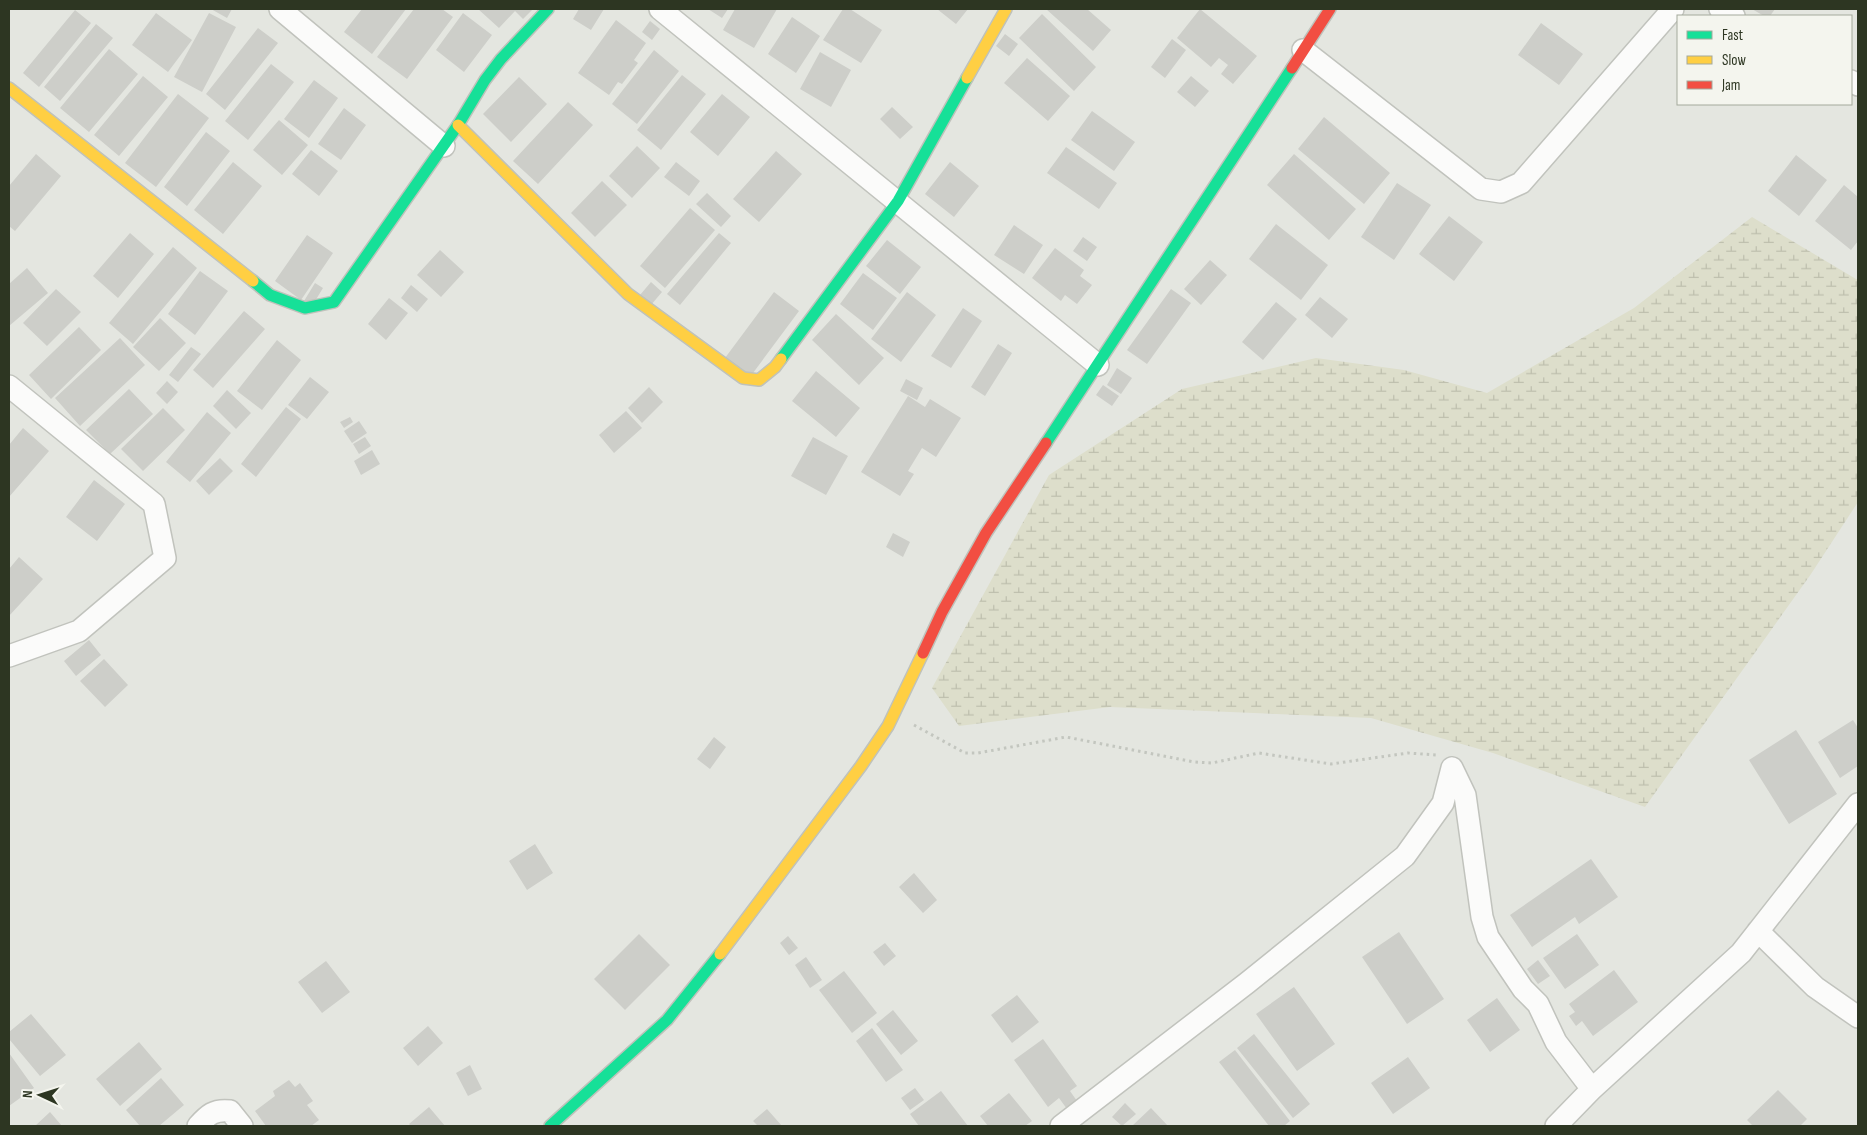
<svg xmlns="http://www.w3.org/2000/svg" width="1867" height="1135" font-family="'Sofia Sans Condensed',sans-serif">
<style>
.wetland{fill:url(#wetland-marsh)}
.building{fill:#cdcec9}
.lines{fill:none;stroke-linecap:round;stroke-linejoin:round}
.street-casing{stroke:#c1c3bd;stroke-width:24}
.fast-casing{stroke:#bfc2bb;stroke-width:14}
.slow-casing{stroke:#bfc2bb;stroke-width:14}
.jam-casing{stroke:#bfc2bb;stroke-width:14}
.path{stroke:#c3c6bf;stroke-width:3;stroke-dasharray:2.5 4;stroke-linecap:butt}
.street{stroke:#fbfbfa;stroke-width:21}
.fast{stroke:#16e098;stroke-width:11}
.slow{stroke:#ffcf43;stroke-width:11}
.jam{stroke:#f24e42;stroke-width:11}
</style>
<defs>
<pattern id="wetland-marsh" width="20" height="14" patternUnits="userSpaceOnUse" patternTransform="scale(1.25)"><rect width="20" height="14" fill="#dddecb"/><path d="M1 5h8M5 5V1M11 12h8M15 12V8" fill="none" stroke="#bebfae"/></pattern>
</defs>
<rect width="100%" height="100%" fill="#e4e6e0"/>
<path class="wetland" d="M 1752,217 L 1856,279 L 1858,279 L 1858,502 L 1811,574 L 1645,807 L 1493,753 L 1371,718 L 1110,707 L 959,726 L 932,688 L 1049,475 L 1182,389 L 1316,358 L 1404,370 L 1487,393 L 1634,308 Z"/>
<path class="building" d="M 211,9 L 232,9 L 227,18 Z
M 362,9 L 406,9 L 372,54 L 344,32 Z
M 414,9 L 442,9 L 453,17 L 407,79 L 377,57 Z
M 478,9 L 533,9 L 523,19 L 515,11 L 499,28 Z
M 579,9 L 604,9 L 591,30 L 573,19 Z
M 708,9 L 728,9 L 722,18 Z
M 735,9 L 777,9 L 754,48 L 723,30 Z
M 843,9 L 850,9 L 882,30 L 861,63 L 823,40 Z
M 937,9 L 968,9 L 956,24 Z
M 1046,9 L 1087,9 L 1111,30 L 1093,51 Z
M 1200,9 L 1257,56 L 1233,84 L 1221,74 L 1228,65 L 1219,58 L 1211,67 L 1177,38 Z
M 1752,9 L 1775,9 L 1770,16 L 1764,16 Z
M 75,10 L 91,23 L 39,87 L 23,73 Z
M 156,13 L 192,40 L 168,72 L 132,45 Z
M 209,13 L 236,27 L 202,92 L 174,77 Z
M 463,13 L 492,35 L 464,72 L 436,50 Z
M 1042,14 L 1096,67 L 1074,91 L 1019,38 Z
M 792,17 L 820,36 L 796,73 L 768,54 Z
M 616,20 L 646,43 L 634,60 L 638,63 L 622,84 L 618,82 L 609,95 L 578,73 Z
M 650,21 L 660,29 L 652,40 L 642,32 Z
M 1541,23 L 1583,54 L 1559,85 L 1518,55 Z
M 96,24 L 113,38 L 60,101 L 44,87 Z
M 258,28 L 278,43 L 225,110 L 206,94 Z
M 1005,34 L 1018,44 L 1009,56 L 996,46 Z
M 1172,39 L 1186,50 L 1165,78 L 1151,67 Z
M 109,49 L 138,74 L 89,132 L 60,108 Z
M 654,50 L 679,71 L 637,124 L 612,104 Z
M 820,52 L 851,70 L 831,107 L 800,89 Z
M 1027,58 L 1070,96 L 1048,121 L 1004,83 Z
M 271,64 L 294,82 L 248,140 L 225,121 Z
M 682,75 L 706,94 L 661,150 L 637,130 Z
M 143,76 L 168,97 L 119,156 L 94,135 Z
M 1191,76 L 1209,91 L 1195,107 L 1177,92 Z
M 519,77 L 547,104 L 511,142 L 483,114 Z
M 314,80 L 338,98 L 309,138 L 284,119 Z
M 178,94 L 209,118 L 156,187 L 125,163 Z
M 722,94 L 750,117 L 718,156 L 690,132 Z
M 568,102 L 593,125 L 538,184 L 513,161 Z
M 892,107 L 913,127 L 900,139 L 880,119 Z
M 344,108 L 366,125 L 341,160 L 318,144 Z
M 1092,111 L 1135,142 L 1114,171 L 1071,140 Z
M 1324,117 L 1390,173 L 1364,204 L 1298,149 Z
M 279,120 L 308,145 L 282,175 L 253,150 Z
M 206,132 L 230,151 L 187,206 L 164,187 Z
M 637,146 L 660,168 L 632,198 L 609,176 Z
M 1066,147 L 1117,183 L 1099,209 L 1047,173 Z
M 311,150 L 338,171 L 319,196 L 292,174 Z
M 776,151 L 802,174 L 759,222 L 733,199 Z
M 36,154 L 61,176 L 15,231 L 9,226 L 9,186 Z
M 1294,154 L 1356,209 L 1329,240 L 1267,185 Z
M 1796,155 L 1827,180 L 1799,216 L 1768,191 Z
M 233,162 L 262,186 L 223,234 L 194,210 Z
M 676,162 L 700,181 L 689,196 L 664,177 Z
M 950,162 L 979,186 L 954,217 L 925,194 Z
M 602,181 L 627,205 L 595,237 L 571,213 Z
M 1397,183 L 1431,205 L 1394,260 L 1361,237 Z
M 1844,185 L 1858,197 L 1858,241 L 1851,250 L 1815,221 Z
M 707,193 L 731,216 L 721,227 L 696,204 Z
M 690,208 L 715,230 L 665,288 L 640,266 Z
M 1449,216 L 1483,242 L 1454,281 L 1419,254 Z
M 1276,224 L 1328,265 L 1301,300 L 1249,259 Z
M 1014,225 L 1043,245 L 1024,274 L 994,255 Z
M 130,233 L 154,254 L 118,298 L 93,276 Z
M 719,233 L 731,243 L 680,305 L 667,294 Z
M 307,235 L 333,253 L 301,300 L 275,281 Z
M 1083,237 L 1097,247 L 1087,261 L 1073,251 Z
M 887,240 L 921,267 L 900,294 L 866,266 Z
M 173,247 L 197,268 L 133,344 L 109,323 Z
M 1055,248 L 1084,270 L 1080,276 L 1092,285 L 1077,304 L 1065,295 L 1061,301 L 1032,278 Z
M 440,250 L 464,272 L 441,297 L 417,275 Z
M 1210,260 L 1227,275 L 1201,305 L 1184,289 Z
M 27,268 L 48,293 L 9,326 L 9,284 Z
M 200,271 L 228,291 L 195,335 L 168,314 Z
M 863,273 L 897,298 L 873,330 L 840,304 Z
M 651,282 L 662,292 L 651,305 L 640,295 Z
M 315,283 L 323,288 L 312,306 L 304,301 Z
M 411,285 L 428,299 L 417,312 L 401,298 Z
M 56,289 L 81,312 L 47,346 L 23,323 Z
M 1171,289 L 1191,303 L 1147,364 L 1127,350 Z
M 774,292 L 799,311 L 750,377 L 725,358 Z
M 907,292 L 936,315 L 901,362 L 871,339 Z
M 1320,297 L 1348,319 L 1332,338 L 1305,315 Z
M 389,298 L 408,313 L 386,340 L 368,324 Z
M 1276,302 L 1297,319 L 1263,360 L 1242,342 Z
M 963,308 L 982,321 L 951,368 L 931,356 Z
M 244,311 L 265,329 L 213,388 L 193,370 Z
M 836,314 L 884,358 L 859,385 L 812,340 Z
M 160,318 L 186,343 L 159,371 L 133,347 Z
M 79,327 L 101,350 L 51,399 L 29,375 Z
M 120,338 L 145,365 L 80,426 L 55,398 Z
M 277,340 L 301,360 L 262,410 L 237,391 Z
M 998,344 L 1012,353 L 985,396 L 971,387 Z
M 191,347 L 201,354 L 178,382 L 169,375 Z
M 1117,368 L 1132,378 L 1121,394 L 1107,385 Z
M 816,371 L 860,408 L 836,437 L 792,401 Z
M 310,377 L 329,392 L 307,419 L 288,405 Z
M 906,379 L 923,388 L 917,400 L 900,391 Z
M 167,381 L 178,392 L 167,404 L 156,393 Z
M 1103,385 L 1119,396 L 1112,406 L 1096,395 Z
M 649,387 L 663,402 L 642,423 L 628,408 Z
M 129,389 L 153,414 L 110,454 L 86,430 Z
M 227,390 L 251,413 L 236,429 L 213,406 Z
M 908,396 L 925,407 L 930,399 L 961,418 L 936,457 L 922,448 L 908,471 L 914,474 L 900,496 L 861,472 Z
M 286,407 L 301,419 L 256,477 L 241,464 Z
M 163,408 L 185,430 L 143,471 L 121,449 Z
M 626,411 L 642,428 L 614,453 L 599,435 Z
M 207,412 L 231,433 L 190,482 L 166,462 Z
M 350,417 L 353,422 L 344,428 L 340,422 Z
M 359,421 L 367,433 L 352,443 L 344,431 Z
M 23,428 L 49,451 L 9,497 L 9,445 Z
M 365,437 L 371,446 L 359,454 L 353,444 Z
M 813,437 L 848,456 L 826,495 L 791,476 Z
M 372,450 L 380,464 L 361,475 L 354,461 Z
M 220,458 L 233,471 L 209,495 L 196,481 Z
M 94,480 L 125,504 L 97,541 L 66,517 Z
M 893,533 L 910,542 L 903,557 L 886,547 Z
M 19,557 L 43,579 L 9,616 L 9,569 Z
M 89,640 L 101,655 L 76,676 L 64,661 Z
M 104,659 L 128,685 L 105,707 L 80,681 Z
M 1853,720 L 1858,728 L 1858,766 L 1840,778 L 1818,742 Z
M 1796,730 L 1837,794 L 1789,824 L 1749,760 Z
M 714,737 L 726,747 L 710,769 L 697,759 Z
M 535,844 L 553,873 L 527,890 L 509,861 Z
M 1591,859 L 1618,897 L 1579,924 L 1575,917 L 1532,947 L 1510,915 Z
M 914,873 L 937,900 L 923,913 L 899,887 Z
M 1399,932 L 1444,999 L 1407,1024 L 1362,957 Z
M 639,934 L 670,965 L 625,1010 L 594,979 Z
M 1577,934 L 1599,965 L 1565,989 L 1543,958 Z
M 788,936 L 798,948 L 789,955 L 780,943 Z
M 885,943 L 896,956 L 884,966 L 873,952 Z
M 806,957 L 822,980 L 810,988 L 795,965 Z
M 1538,960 L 1550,976 L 1538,984 L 1527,969 Z
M 326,961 L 350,992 L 322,1013 L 298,982 Z
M 1614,970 L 1638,1002 L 1593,1036 L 1582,1021 L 1576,1026 L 1569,1016 L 1575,1012 L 1569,1004 Z
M 844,971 L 877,1013 L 852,1033 L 819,990 Z
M 1294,987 L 1335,1044 L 1297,1071 L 1256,1014 Z
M 1017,995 L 1039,1022 L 1012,1043 L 991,1015 Z
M 1497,998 L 1520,1030 L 1490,1052 L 1467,1020 Z
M 893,1010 L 918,1041 L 901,1055 L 876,1024 Z
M 31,1014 L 66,1055 L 40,1076 L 9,1039 L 9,1032 Z
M 428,1026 L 443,1043 L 418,1066 L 403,1048 Z
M 872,1028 L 903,1070 L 886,1082 L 856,1041 Z
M 1254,1034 L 1310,1104 L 1293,1118 L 1237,1048 Z
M 1043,1039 L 1077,1086 L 1070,1091 L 1077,1101 L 1067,1109 L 1059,1098 L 1048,1107 L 1014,1060 Z
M 139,1042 L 162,1069 L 120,1106 L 96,1079 Z
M 1235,1050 L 1290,1121 L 1284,1126 L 1269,1126 L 1219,1062 Z
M 9,1053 L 34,1088 L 9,1106 Z
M 1408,1057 L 1430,1088 L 1393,1114 L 1371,1083 Z
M 470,1065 L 482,1089 L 468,1096 L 456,1073 Z
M 161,1078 L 184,1105 L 159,1126 L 140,1126 L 126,1110 Z
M 289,1080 L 295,1087 L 300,1083 L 313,1101 L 307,1105 L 319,1120 L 311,1126 L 266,1126 L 255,1111 L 275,1096 L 273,1091 Z
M 915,1088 L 924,1100 L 910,1110 L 901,1098 Z
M 1778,1090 L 1807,1119 L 1800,1126 L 1753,1126 L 1747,1120 Z
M 941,1091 L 968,1126 L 919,1126 L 910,1114 Z
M 1009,1093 L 1032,1121 L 1025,1126 L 988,1126 L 980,1116 Z
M 1125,1103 L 1136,1114 L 1122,1126 L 1112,1117 Z
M 429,1107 L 445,1126 L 411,1126 L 409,1124 Z
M 1151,1108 L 1168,1126 L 1132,1126 Z
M 767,1109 L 782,1126 L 758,1126 L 753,1121 Z
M 50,1112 L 62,1126 L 35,1126 Z"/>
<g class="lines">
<g class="street-casing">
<path id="street" d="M 280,9 L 444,146
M 660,9 L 1098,365
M 1720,9 L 1734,16
M 1303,50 L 1481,189 L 1501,192 L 1521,183 L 1673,9
M 1851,81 L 1858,85
M 9,386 L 154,504 L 165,558 L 79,631 L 9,656
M 1452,768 L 1465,795 L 1482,917 L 1488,937 L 1523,989 L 1538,1004 L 1556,1042 L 1592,1089
M 1758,931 L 1815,987 L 1858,1017
M 198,1126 C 208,1115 214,1109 230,1111 L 242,1126
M 1061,1126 L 1247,983 L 1405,856 L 1443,803 L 1452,768
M 1556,1126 L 1592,1089 L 1741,953 L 1858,804"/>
</g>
<g class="fast-casing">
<path id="fast" d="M 253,281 L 270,295 L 305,308 L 334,302 L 458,125 L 485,80 L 501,59 L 548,9
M 781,359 L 898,201 L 967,78
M 1046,443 L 1292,68
M 550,1126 L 667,1020 L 720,954"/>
</g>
<g class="slow-casing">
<path id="slow" d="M 967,78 L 1006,9
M 9,88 L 253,281
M 458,125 L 628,294 L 743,378 L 759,380 L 775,367 L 781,359
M 720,954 L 861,766 L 888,726 L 923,653"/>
</g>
<g class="jam-casing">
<path id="jam" d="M 1292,68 L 1330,9
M 923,653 L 942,612 L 986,533 L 1046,443"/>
</g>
<path class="path" d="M 914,725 L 965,753 L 978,753 L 1066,737 L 1194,762 L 1212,763 L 1259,753 L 1331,764 L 1408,753 L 1436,755"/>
<use href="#street" class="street"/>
<use href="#fast" class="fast"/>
<use href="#slow" class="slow"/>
<use href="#jam" class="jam"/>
</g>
<rect width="1867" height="1135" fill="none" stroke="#2d3622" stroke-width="20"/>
<rect x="1677" y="15" width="175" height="90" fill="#f4f5ee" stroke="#a4a99c"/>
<rect x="1687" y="31" width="25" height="8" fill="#16e098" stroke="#a4a99c"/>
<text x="1722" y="40" font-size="15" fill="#2d3622">Fast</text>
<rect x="1687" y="56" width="25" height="8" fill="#ffcf43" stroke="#a4a99c"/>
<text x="1722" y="65" font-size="15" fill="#2d3622">Slow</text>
<rect x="1687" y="81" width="25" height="8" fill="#f24e42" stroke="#a4a99c"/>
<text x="1722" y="90" font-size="15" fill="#2d3622">Jam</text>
<g transform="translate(40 1095) rotate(274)" stroke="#f4f5ee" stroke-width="4" paint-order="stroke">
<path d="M0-4L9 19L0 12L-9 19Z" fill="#2d3622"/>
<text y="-8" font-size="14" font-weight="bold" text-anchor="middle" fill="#2d3622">N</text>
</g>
</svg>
